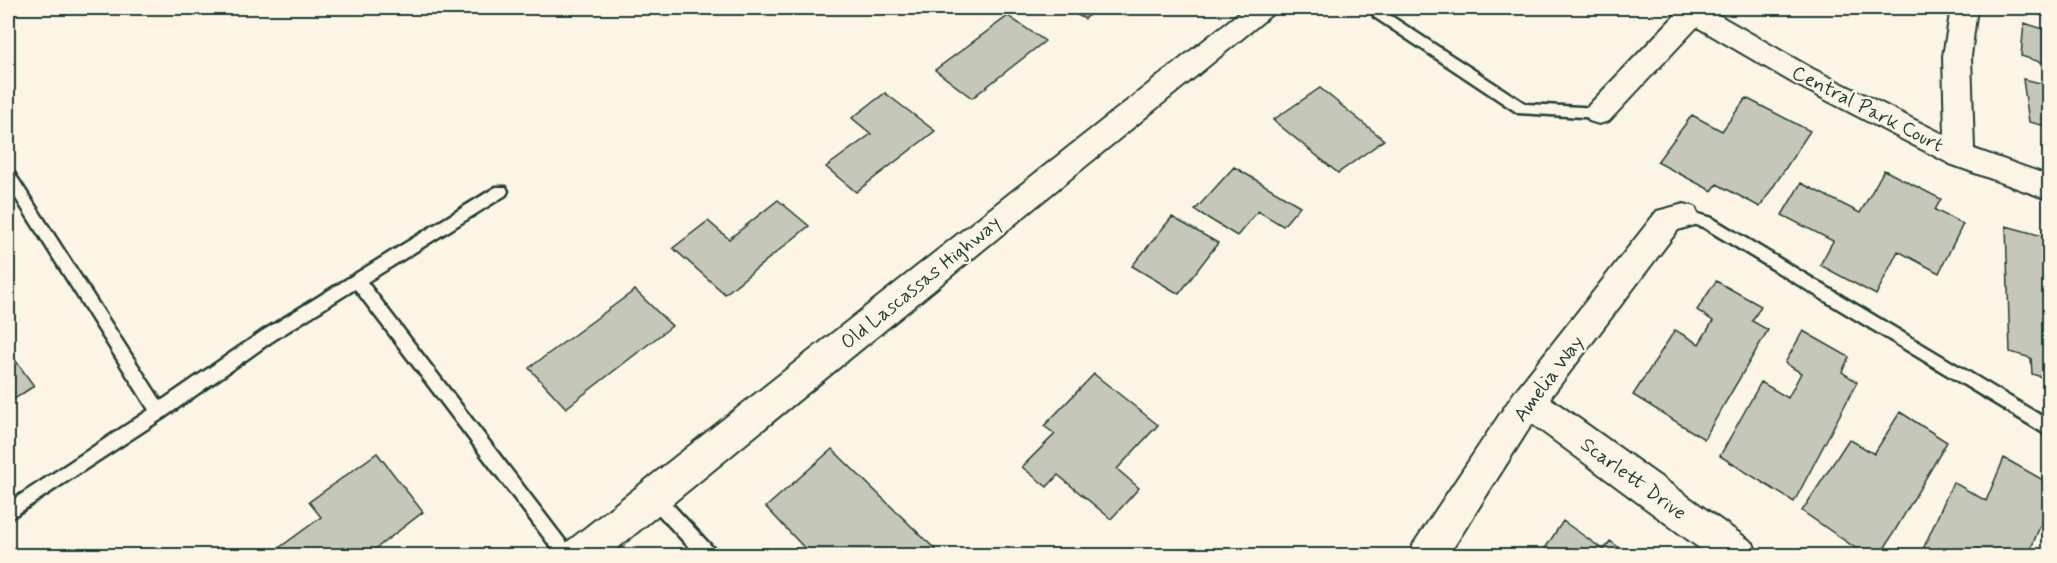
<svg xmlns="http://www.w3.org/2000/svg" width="2057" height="563" font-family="Mynerve,sans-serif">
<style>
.building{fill:#c5c7b9;stroke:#1f3d34;stroke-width:1.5}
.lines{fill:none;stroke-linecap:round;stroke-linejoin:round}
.lane-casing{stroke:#1f3d34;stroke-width:5}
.street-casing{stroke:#1f3d34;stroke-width:4}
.lane{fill:#fcf5e5;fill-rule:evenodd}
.street{fill:#fcf5e5;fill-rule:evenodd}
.labels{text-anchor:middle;stroke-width:4.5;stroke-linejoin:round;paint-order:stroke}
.street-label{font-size:20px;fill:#1f3d34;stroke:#fcf5e5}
</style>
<rect width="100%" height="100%" fill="#fcf5e5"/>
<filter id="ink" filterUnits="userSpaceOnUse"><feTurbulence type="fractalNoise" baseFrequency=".0167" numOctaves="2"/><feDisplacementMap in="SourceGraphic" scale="12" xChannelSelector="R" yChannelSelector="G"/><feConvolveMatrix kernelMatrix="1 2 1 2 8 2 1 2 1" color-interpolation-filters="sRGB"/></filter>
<g filter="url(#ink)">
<path class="building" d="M 1064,8 L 1096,8 L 1085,19 Z
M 2027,8 L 2050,8 L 2050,18 L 2027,11 Z
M 1008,16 L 1045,41 L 972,98 L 935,70 Z
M 2024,23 L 2050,31 L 2050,65 L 2021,56 Z
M 2023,79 L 2050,85 L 2050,127 L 2029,122 Z
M 1320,88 L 1384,140 L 1338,173 L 1273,120 Z
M 885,93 L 935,131 L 856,192 L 826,167 L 871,134 L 852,118 Z
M 1746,98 L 1810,131 L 1760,207 L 1717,184 L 1712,191 L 1657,162 L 1692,115 L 1722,131 Z
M 1234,167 L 1300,206 L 1283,226 L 1258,211 L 1237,236 L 1195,210 Z
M 1884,170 L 1941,199 L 1935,210 L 1963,224 L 1939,273 L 1898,251 L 1876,295 L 1820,265 L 1833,241 L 1782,215 L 1801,183 L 1860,213 Z
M 778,200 L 809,226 L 725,294 L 673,248 L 708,221 L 729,239 Z
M 1172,217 L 1218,243 L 1179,294 L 1132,266 Z
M 2006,226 L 2050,238 L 2050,380 L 2032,374 L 2031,358 L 2010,352 Z
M 1716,281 L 1761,306 L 1752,321 L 1768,330 L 1704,439 L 1633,395 L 1675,330 L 1699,344 L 1713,321 L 1697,310 Z
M 635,290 L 672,326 L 566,408 L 529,368 Z
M 1803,331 L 1849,357 L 1842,372 L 1857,382 L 1794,502 L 1720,456 L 1761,382 L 1788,398 L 1801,373 L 1785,363 Z
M 8,350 L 34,386 L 8,403 Z
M 1094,374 L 1158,425 L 1117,469 L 1139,488 L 1111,519 L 1058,475 L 1047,487 L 1022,467 L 1055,434 L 1044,426 Z
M 1900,412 L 1947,442 L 1880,556 L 1867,556 L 1802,511 L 1849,439 L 1874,454 Z
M 832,449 L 942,556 L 812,556 L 766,507 Z
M 377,453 L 423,512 L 366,556 L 268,556 L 321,517 L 309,502 Z
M 2004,458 L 2050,484 L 2050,501 L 2028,556 L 1920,556 L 1953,482 L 1986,501 Z
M 1563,521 L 1604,550 L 1610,541 L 1631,556 L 1540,556 Z"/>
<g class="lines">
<g class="lane-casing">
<path id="lane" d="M 1372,8 L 1384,8 L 1385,12 L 1526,104 L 1599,108 L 1606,113 L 1599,118 L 1518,113 L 1374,17 Z
M 8,169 L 13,171 L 161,401 L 261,332 L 496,187 L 506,187 L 508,191 L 506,195 L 367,282 L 577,556 L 558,556 L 355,289 L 271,342 L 165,417 L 8,520 L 8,503 L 149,410 L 8,186 Z
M 1684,210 L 1712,218 L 2050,421 L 2050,437 L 1703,227 L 1679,220 L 1677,216 L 1679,212 Z
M 653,488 L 659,490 L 715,550 L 717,556 L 697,556 L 647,502 L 645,496 L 647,490 Z"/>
</g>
<g class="street-casing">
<path id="street" d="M 1245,8 L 1275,8 L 1271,15 L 608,556 L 561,556 L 566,543 Z
M 1682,8 L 1711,8 L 1710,10 L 1813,69 L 1945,135 L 1943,56 L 1951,8 L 1977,8 L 1971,56 L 1974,149 L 2050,176 L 2050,200 L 1950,164 L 1793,83 L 1697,27 L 1609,121 L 1599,124 L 1589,121 L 1585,113 L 1589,105 Z
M 1684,204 L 1695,207 L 1699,216 L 1695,225 L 1678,230 L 1550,398 L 1753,543 L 1758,556 L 1710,556 L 1532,424 L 1448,556 L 1409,556 L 1414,543 L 1516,390 L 1657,211 Z"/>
</g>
<use href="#lane" class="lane"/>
<use href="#street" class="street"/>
</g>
</g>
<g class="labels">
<g class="street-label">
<text transform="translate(1868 108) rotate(27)" y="7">Central Park Court</text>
<text transform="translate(920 282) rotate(-39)" y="7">Old Lascassas Highway</text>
<text transform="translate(1548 378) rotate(-53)" y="7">Amelia Way</text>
<text transform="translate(1634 478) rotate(36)" y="7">Scarlett Drive</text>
</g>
</g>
<rect width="2057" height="563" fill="none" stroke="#fcf5e5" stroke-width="30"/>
<rect x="15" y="15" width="2027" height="533" fill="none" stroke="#1f3d34" stroke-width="2" filter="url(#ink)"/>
</svg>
